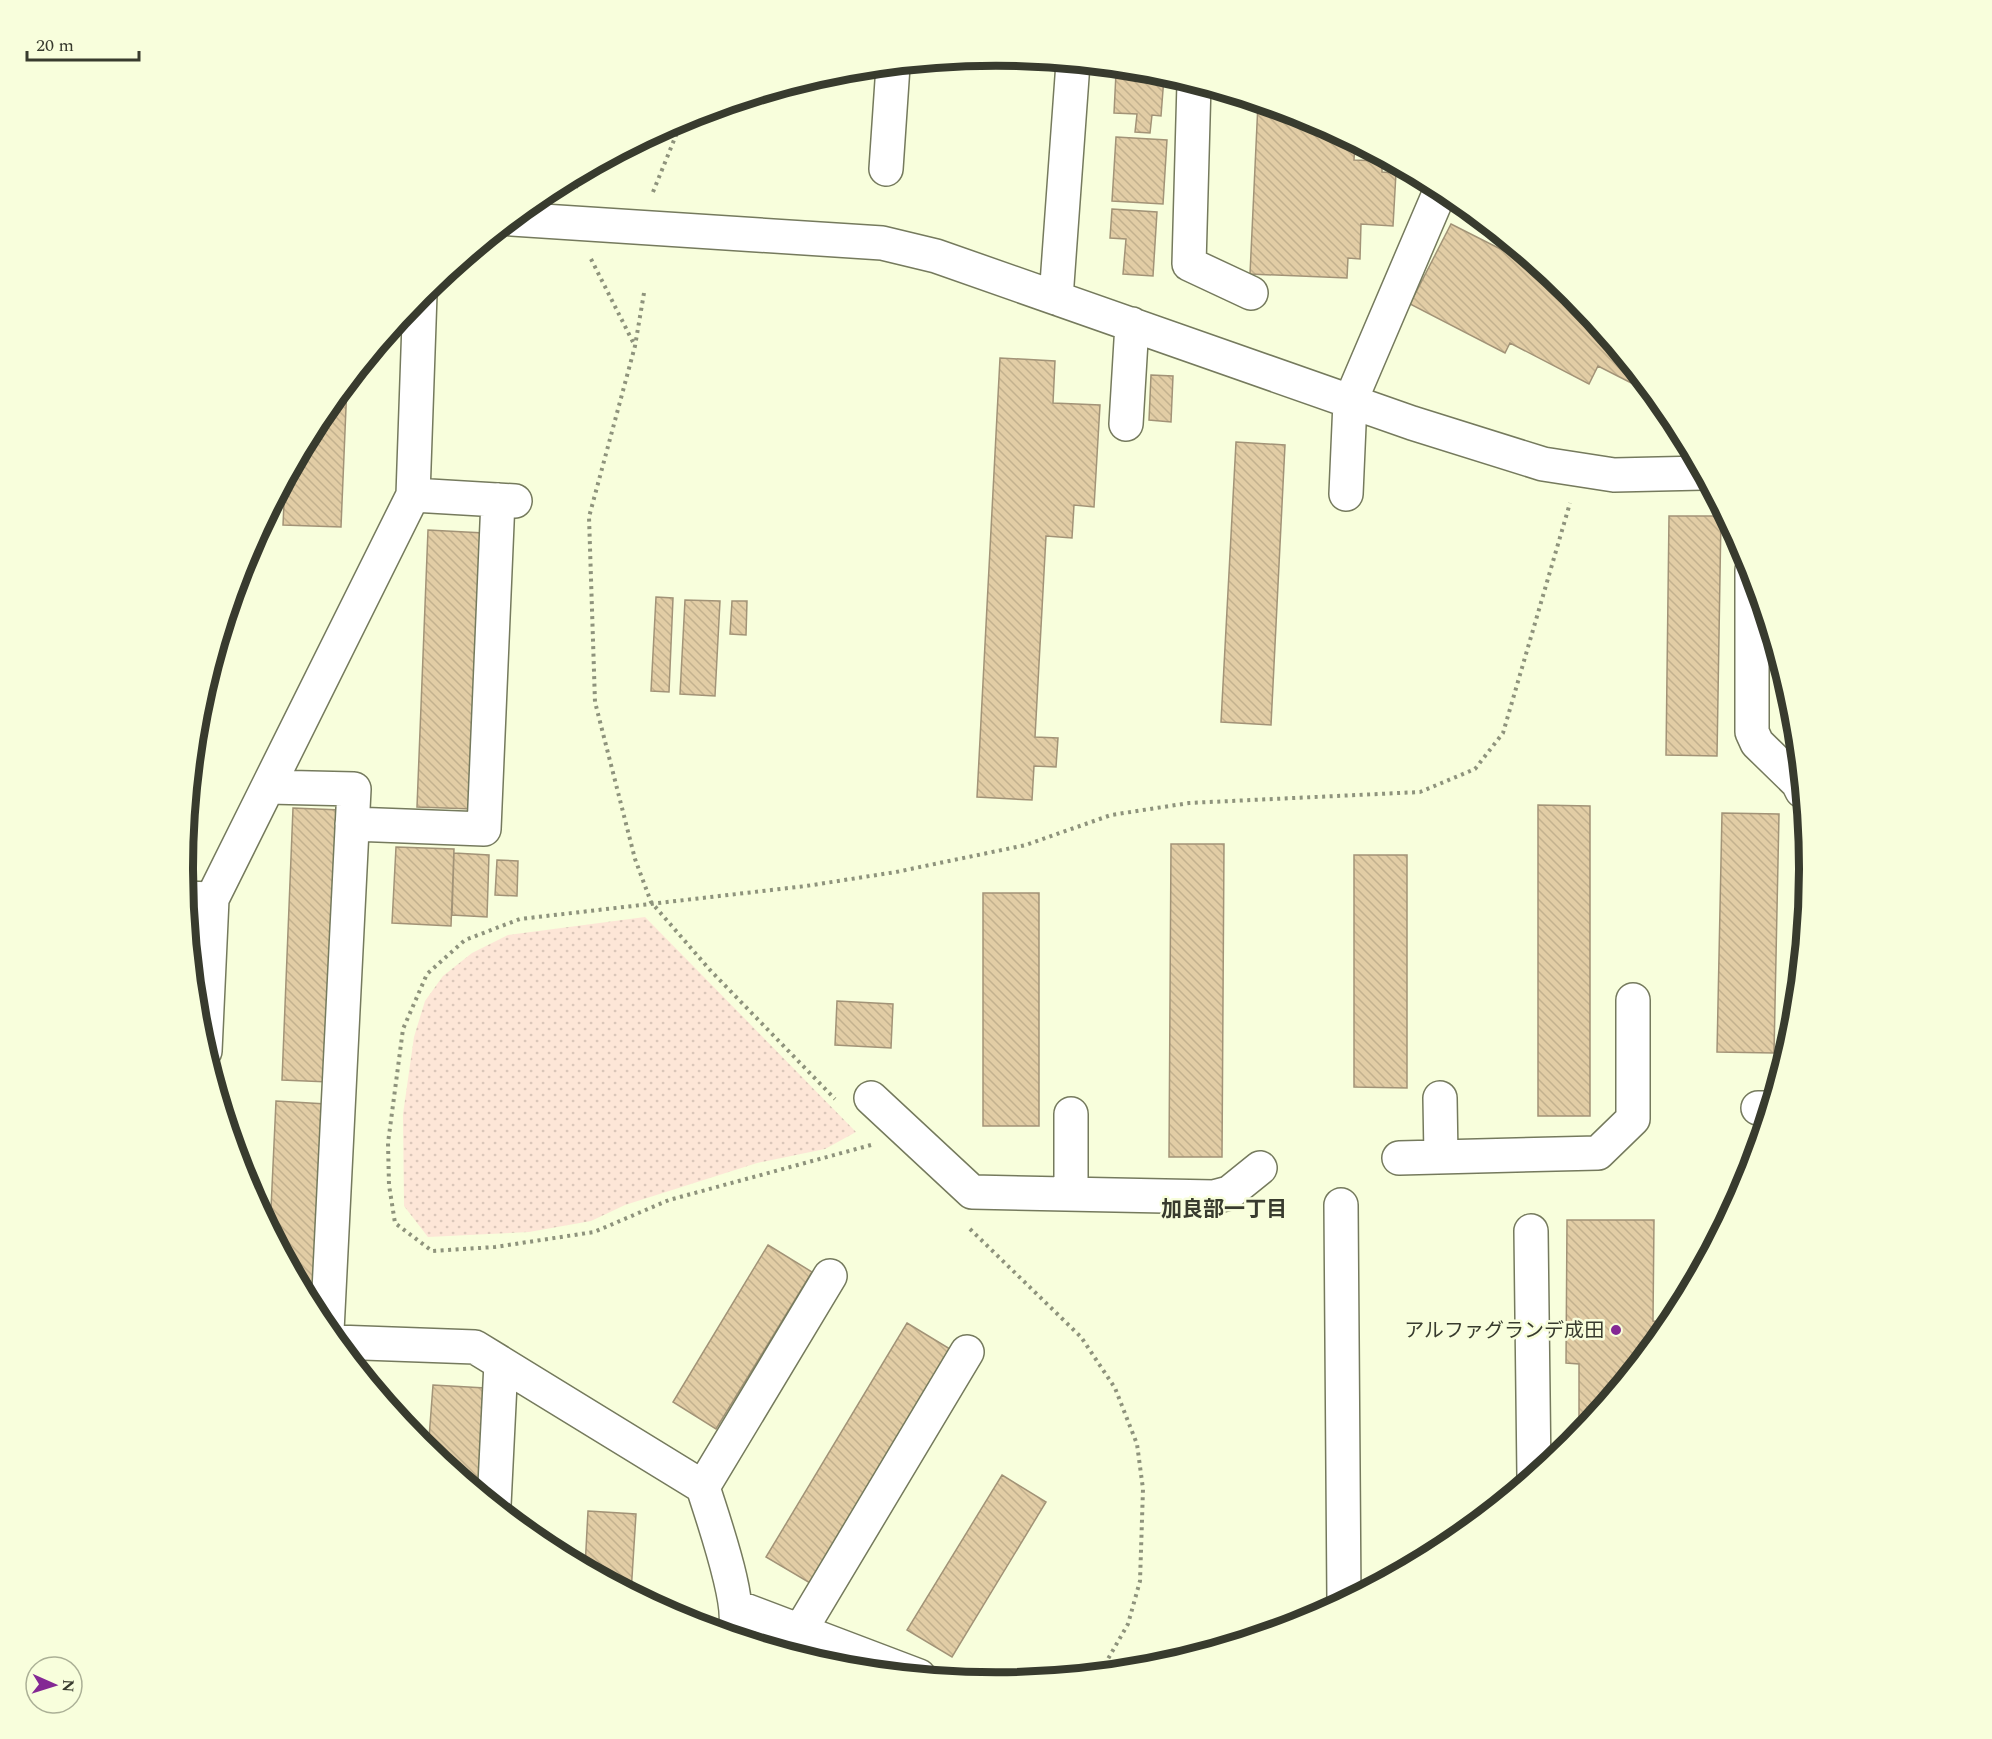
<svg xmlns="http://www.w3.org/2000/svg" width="1992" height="1739" font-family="Spectral,'Noto Sans JP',serif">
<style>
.park{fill:url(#park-dots)}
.building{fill:url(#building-back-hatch);stroke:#a29377;stroke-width:1.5}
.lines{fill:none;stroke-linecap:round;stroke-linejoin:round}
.minor-casing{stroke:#757a5d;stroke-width:36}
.path{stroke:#8e937c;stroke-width:4;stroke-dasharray:3 4.5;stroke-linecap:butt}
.minor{stroke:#fff;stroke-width:33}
.poi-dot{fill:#842894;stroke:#f8fedc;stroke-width:2}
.labels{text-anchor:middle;stroke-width:5;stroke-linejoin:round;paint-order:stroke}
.poi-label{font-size:20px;fill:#383b2e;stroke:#f8fedc;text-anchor:end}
.neighbourhood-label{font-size:21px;font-weight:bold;fill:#383b2e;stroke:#f8fedc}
.rim{fill:none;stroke:#383b2e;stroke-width:8}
</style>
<defs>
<pattern id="park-dots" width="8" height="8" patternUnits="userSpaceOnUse" patternTransform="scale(1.5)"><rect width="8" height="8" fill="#fde6d7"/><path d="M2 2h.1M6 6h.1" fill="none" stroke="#dac6b9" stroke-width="1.8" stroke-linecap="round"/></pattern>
<pattern id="building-back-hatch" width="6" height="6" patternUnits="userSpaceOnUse" patternTransform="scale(1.5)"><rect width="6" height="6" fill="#e2cda5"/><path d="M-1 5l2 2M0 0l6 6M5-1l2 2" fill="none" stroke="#c3b18e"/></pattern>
</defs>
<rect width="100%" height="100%" fill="#f8fedc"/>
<path class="park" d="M 645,917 L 856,1132 L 825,1149 L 757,1163 L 625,1205 L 591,1221 L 529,1232 L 428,1237 L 404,1206 L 403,1114 L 414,1037 L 425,1001 L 443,976 L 472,953 L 508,935 Z"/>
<path class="building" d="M 1116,73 L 1164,77 L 1161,116 L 1152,115 L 1150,133 L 1135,132 L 1137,114 L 1114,113 Z
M 1258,103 L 1308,118 L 1355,143 L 1354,160 L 1382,161 L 1382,172 L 1396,173 L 1393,226 L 1361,224 L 1360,259 L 1348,258 L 1347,278 L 1250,274 Z
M 1116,137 L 1167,140 L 1163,204 L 1112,201 Z
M 1112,209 L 1157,212 L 1153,276 L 1123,274 L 1126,239 L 1110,238 Z
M 1451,224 L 1542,270 L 1572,294 L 1655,395 L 1598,366 L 1589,384 L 1510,343 L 1505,353 L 1410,304 Z
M 1000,358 L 1055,361 L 1053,403 L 1100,405 L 1094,507 L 1074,505 L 1072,538 L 1046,536 L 1035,737 L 1058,738 L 1056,767 L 1034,766 L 1032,800 L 977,797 Z
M 1151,375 L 1173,376 L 1171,422 L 1149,420 Z
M 347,384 L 341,527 L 283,525 L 285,481 L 319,417 Z
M 1236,442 L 1285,445 L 1271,725 L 1221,722 Z
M 1669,516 L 1721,516 L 1717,756 L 1666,755 Z
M 428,530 L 484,533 L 472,809 L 417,807 Z
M 656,597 L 673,598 L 669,692 L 651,691 Z
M 685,600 L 720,601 L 715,696 L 680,694 Z
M 732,601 L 747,601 L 746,635 L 730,634 Z
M 1538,805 L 1590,806 L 1590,1116 L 1538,1116 Z
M 293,808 L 340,810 L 329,1082 L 282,1080 Z
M 1722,813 L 1779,814 L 1774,1053 L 1717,1052 Z
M 1171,844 L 1224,844 L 1222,1157 L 1169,1157 Z
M 396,847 L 454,849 L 451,926 L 392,923 Z
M 454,853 L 489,855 L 487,917 L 452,915 Z
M 1354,855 L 1407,855 L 1407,1088 L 1354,1087 Z
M 497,860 L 518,861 L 517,896 L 495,895 Z
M 983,893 L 1039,893 L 1039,1126 L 983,1126 Z
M 837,1001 L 893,1004 L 891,1048 L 835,1045 Z
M 276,1101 L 326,1104 L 319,1287 L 300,1286 L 270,1230 Z
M 1567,1220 L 1654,1220 L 1653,1321 L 1673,1322 L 1660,1337 L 1653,1337 L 1653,1346 L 1579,1437 L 1579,1364 L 1566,1363 Z
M 768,1245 L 812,1272 L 716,1429 L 673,1402 Z
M 907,1323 L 950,1349 L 810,1583 L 766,1557 Z
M 433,1385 L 485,1388 L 478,1492 L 428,1452 Z
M 1002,1475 L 1046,1502 L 952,1657 L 907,1630 Z
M 588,1511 L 636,1514 L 631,1593 L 585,1568 Z"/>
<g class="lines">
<g class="minor-casing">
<path id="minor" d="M 1194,83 L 1189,264 L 1251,293
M 886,169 L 893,66
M 512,219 L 882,243 L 936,256 L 1412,423 L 1543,464 L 1614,475 L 1703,473
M 1056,298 L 1073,63
M 1126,424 L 1132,324
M 1346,494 L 1350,402 L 1441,189
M 413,495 L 515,501
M 1752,570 L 1752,732 L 1757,743 L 1798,783 L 1802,791
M 269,787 L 354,789 L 327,1331
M 352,824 L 484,829 L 498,500
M 185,898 L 212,899
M 205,1051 L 212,899 L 413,495 L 420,294
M 871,1098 L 972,1192 L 1214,1197 L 1229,1193 L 1260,1168
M 1440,1098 L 1441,1157
M 1758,1108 L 1770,1108
M 1399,1158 L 1598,1153 L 1633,1119 L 1633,1000
M 1071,1180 L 1071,1114
M 1341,1205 L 1344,1602
M 1531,1231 L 1534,1476
M 336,1342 L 475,1347 L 703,1487 C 712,1517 747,1612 732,1636
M 703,1487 L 830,1276
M 494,1505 L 501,1363
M 737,1607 L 919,1676
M 800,1631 L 967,1352"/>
</g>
<path class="path" d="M 576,188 L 579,174
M 653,192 L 683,118
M 591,259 L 635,346
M 644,293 L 635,346 L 589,517 L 595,702 L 635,859 L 651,902 L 710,970 L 835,1099
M 871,1145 L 669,1200 L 594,1232 L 495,1247 L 432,1251 L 395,1223 L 389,1185 L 388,1143 L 403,1029 L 427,974 L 465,940 L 520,919 L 806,886 L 896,872 L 1026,845 L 1111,815 L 1189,803 L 1420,792 L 1475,769 L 1503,733 L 1570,503
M 970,1229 L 1081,1337 L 1115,1388 L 1137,1444 L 1143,1489 L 1140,1581 L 1128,1624 L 1100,1673"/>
<use href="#minor" class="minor"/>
</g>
<circle class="poi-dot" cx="1616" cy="1330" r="6"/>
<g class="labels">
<g class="poi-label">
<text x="1604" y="1337">アルファグランデ成田</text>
</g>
<g class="neighbourhood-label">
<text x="1224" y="1216">加良部一丁目</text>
</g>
</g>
<path d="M0 0H1992V1739H0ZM193 869a803 803 0 1 1 1606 0a803 803 0 1 1-1606 0Z" fill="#f8fedc" fill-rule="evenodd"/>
<path class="rim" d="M193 869a803 803 0 1 1 1606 0a803 803 0 1 1-1606 0Z"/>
<g transform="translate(54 1685) rotate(93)"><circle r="28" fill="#f8fedc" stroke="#abb096" stroke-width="1.5"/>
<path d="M0-4.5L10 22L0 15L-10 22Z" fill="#842894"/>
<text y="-9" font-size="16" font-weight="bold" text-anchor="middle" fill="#383b2e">N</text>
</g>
<path d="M27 51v9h112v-9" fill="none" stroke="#383b2e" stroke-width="3"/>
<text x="36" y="51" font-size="18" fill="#383b2e" stroke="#f8fedc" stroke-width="4.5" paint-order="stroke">20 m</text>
</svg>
